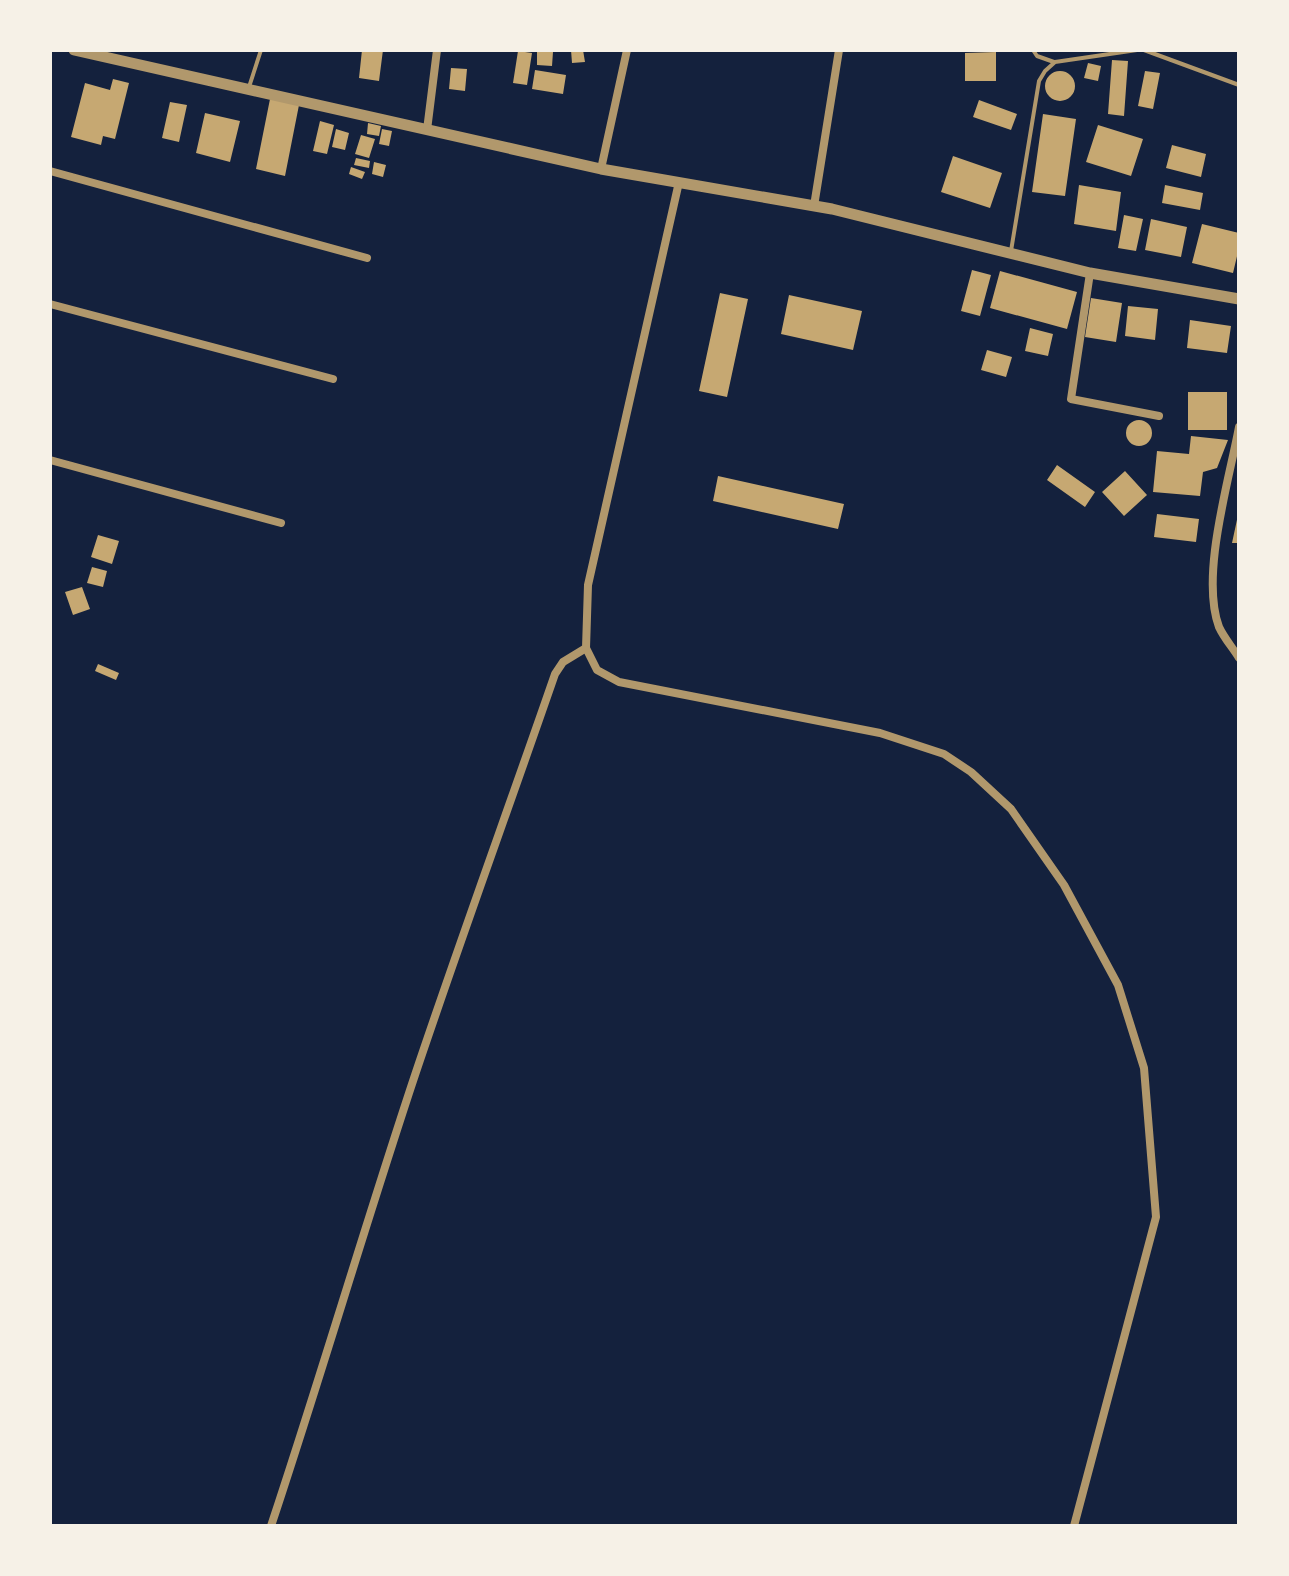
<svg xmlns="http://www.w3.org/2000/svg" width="1289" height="1576" font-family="Arial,sans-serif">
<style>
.building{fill:#c6a872}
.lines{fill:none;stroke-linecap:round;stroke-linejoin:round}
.service{stroke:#b1986c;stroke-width:4}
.minor{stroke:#b1986c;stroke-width:8}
.tertiary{stroke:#b1986c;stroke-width:11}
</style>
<rect width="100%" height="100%" fill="#14213d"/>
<path class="building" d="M 362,50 L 383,50 L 379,81 L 359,78 Z
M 571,50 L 583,50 L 585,62 L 572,63 Z
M 518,51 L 532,53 L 527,85 L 513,83 Z
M 537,52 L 553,52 L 552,66 L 537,65 Z
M 996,52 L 996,81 L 965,81 L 965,53 Z
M 1112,60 L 1128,61 L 1124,116 L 1108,114 Z
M 1088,63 L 1101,66 L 1098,81 L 1084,78 Z
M 451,68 L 467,69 L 465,91 L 449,89 Z
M 535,70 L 566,75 L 563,94 L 532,89 Z
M1045 86a15 15 0 1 1 30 0a15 15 0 1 1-30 0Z
M 1145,71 L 1160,73 L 1153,109 L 1138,106 Z
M 113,79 L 129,83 L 115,139 L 103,136 L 101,145 L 71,137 L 85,83 L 110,90 Z
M 270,99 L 299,105 L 285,176 L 256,169 Z
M 979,100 L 1017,114 L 1011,130 L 973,117 Z
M 170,102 L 187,105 L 179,142 L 162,138 Z
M 205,113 L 240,121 L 230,162 L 196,153 Z
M 1043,114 L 1076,119 L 1065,196 L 1032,192 Z
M 320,121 L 334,125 L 327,154 L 313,151 Z
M 368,123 L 381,126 L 379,136 L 367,134 Z
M 1098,125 L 1143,139 L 1131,176 L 1086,162 Z
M 336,129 L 349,133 L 345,150 L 332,147 Z
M 382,129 L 392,131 L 389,146 L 379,144 Z
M 361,135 L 375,139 L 369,158 L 355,154 Z
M 1172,145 L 1206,154 L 1201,177 L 1166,168 Z
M 953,156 L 1002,173 L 990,208 L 941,192 Z
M 356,158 L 370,161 L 369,168 L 354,165 Z
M 374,162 L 386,165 L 383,177 L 372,174 Z
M 351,167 L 365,172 L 362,179 L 349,174 Z
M 1079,185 L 1121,192 L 1116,231 L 1074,224 Z
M 1165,185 L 1203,193 L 1200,210 L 1162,203 Z
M 1124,215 L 1143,219 L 1136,251 L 1118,248 Z
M 1151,219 L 1187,227 L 1181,257 L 1145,250 Z
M 1202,224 L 1239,233 L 1239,248 L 1233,273 L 1192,263 Z
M 972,270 L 991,275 L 980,316 L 961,311 Z
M 1000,271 L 1077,292 L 1067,329 L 990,308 Z
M 720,293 L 748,299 L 727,397 L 699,391 Z
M 789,295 L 862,311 L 853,350 L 781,334 Z
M 1091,298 L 1122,303 L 1116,342 L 1085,337 Z
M 1128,306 L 1158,309 L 1155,340 L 1125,336 Z
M 1190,320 L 1231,326 L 1227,353 L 1187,348 Z
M 1030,328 L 1053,334 L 1048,356 L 1025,351 Z
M 987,350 L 1012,357 L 1006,377 L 981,370 Z
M 1188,392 L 1227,392 L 1227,430 L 1188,430 Z
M1126 433a13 13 0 1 1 26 0a13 13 0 1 1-26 0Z
M 1191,436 L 1228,440 L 1217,468 L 1203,472 L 1200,496 L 1153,492 L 1157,451 L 1189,454 Z
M 1057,465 L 1095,492 L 1085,507 L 1047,480 Z
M 1125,471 L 1147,495 L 1124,516 L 1102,492 Z
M 718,476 L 844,504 L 838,529 L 713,501 Z
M 1157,514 L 1199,519 L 1196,542 L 1154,537 Z
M 1238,515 L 1239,515 L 1239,543 L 1232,543 Z
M 98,535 L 119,541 L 112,564 L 91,557 Z
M 92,567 L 107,571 L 103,587 L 87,583 Z
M 82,587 L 90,609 L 73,615 L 65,592 Z
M 98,664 L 119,673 L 116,680 L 95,671 Z"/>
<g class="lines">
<path class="service" d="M 1033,50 L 1037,56 L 1054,62
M 1144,50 L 1239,85
M 249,87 L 261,50
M 1011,251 L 1039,81 L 1045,71 L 1055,62 L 1137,50"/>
<path class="minor" d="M 427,130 L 437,50
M 601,169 L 627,50
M 50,171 L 367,258
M 679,182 L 588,585 L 586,648 L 597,670 L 619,682 L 880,733 L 944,754 L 971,772 L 1011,809 L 1064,885 L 1118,985 L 1144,1068 L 1156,1217 L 1074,1526
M 814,206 L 839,50
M 1090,273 L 1071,399 L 1159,416
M 50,304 L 333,379
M 1239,427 C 1229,481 1200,576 1219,627 C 1224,638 1233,648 1239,658
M 50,460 L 281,523
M 271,1526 C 321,1376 365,1225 415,1075 C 460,941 509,807 555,674 L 563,662 L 586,648"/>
<path class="tertiary" d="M 74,50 L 601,169 L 832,209 L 1090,273 L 1239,299"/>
</g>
<rect width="1289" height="1576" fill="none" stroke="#f6f1e7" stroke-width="104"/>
</svg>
